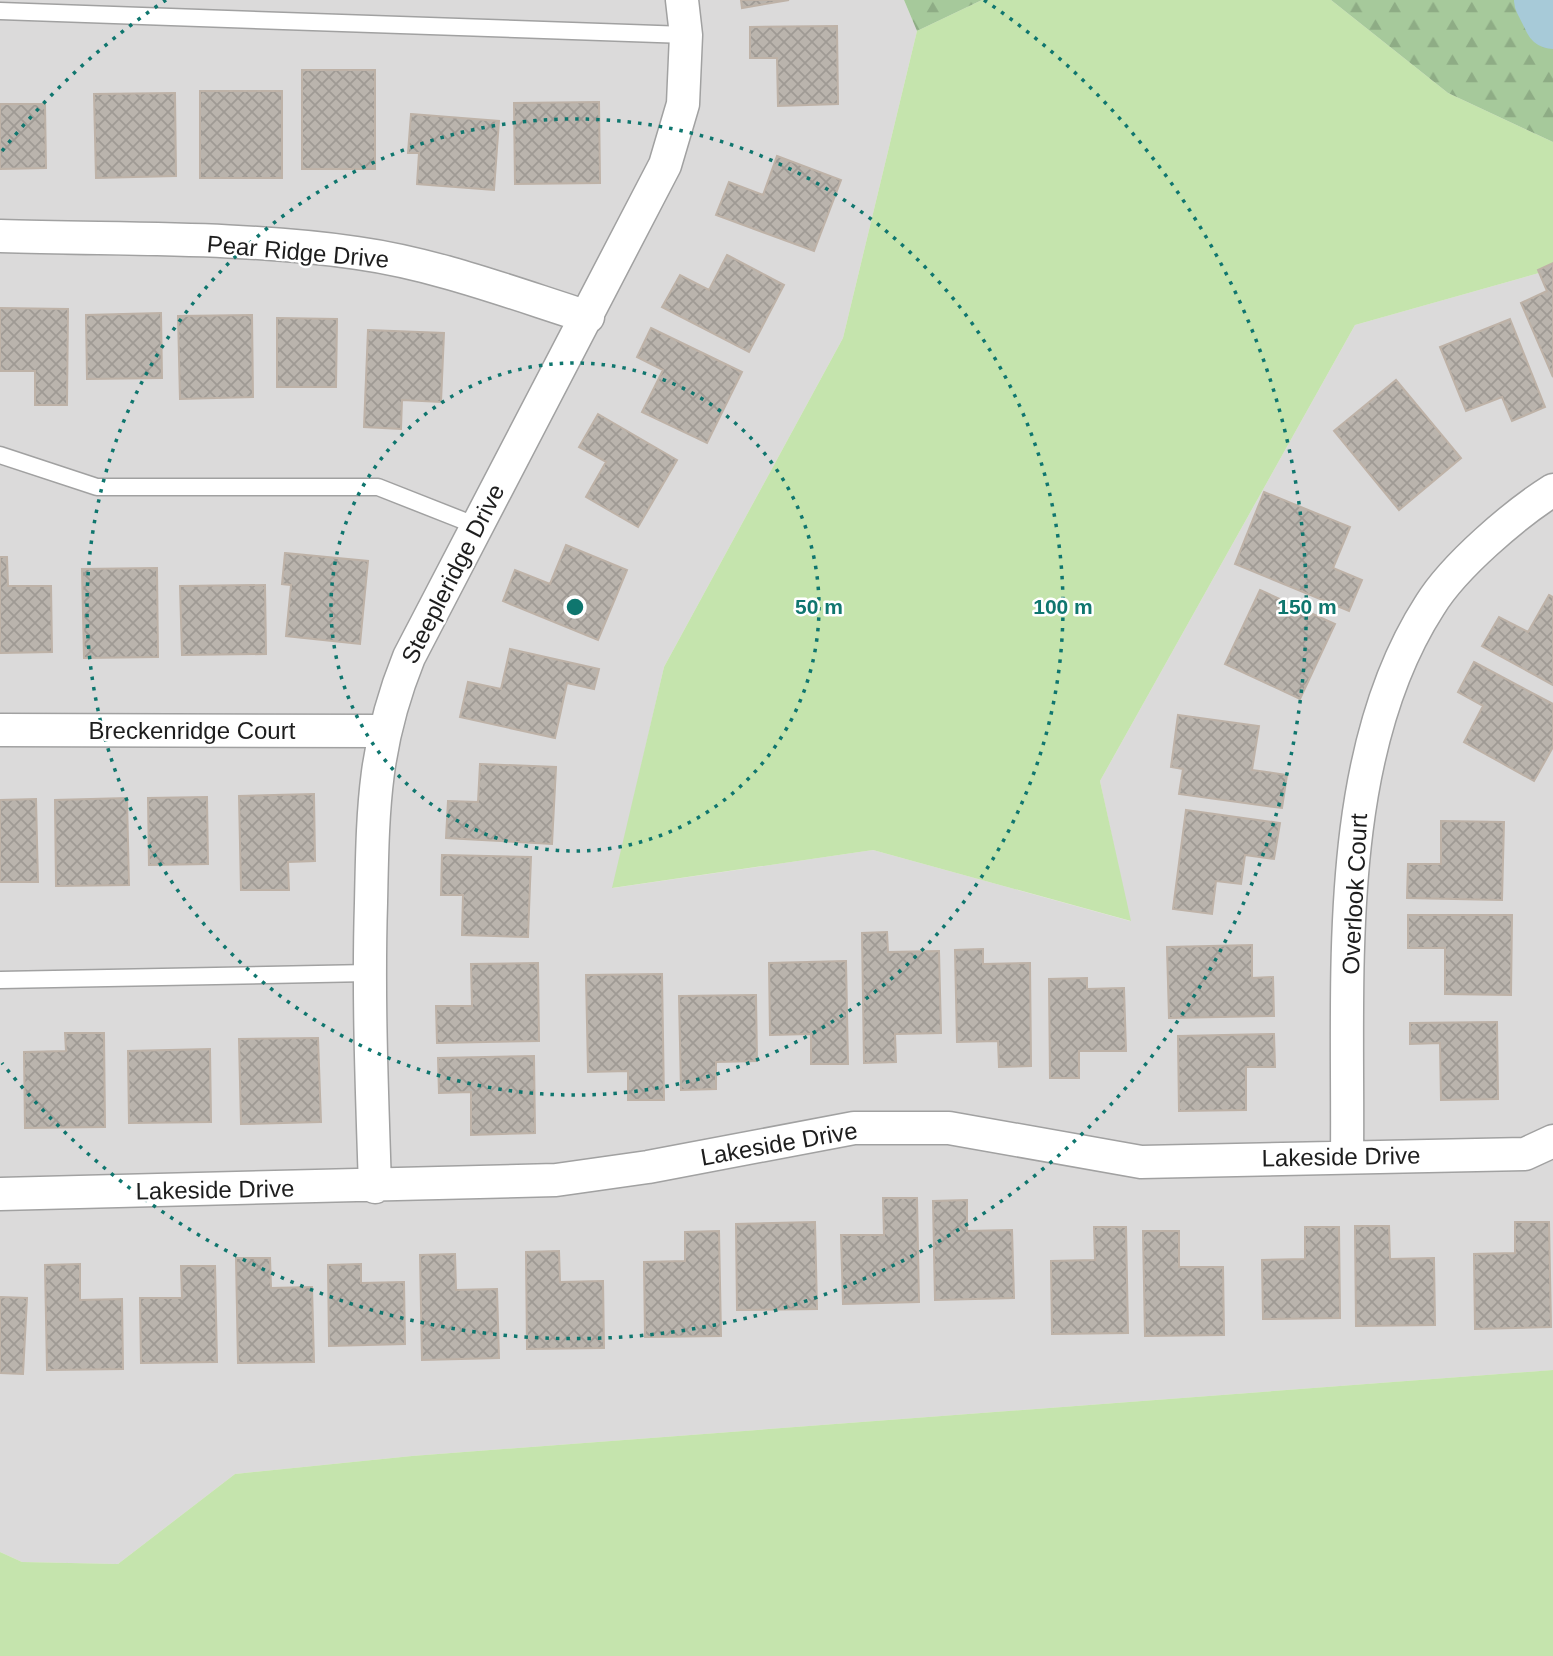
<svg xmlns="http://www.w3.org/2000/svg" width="1553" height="1656" font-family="Arial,sans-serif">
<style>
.residential{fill:#dbdada}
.grass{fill:#c5e4ad}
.forest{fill:url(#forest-firs)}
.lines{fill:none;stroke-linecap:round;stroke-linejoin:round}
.river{stroke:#a7cad8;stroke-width:58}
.building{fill:url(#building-cross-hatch);stroke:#beb2a7;stroke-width:2}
.service-casing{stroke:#a1a1a1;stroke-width:19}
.minor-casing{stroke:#a1a1a1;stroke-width:35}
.service{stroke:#fff;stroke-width:16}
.minor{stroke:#fff;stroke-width:32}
.ring{fill:none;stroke:#0f766e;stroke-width:3.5;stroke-dasharray:3.5 7}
.labels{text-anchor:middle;stroke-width:5;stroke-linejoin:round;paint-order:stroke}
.street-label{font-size:24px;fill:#1d1d1d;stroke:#fff}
.centre{fill:#0f766e;stroke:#fff;stroke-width:3.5}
.ring-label{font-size:21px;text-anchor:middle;font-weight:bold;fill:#0f766e;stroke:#fff;stroke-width:5;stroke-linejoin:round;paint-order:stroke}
</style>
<defs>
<pattern id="forest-firs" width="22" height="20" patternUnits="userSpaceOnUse" patternTransform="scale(1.75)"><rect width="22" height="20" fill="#a6c99b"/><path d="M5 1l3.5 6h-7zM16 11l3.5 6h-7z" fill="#8eac85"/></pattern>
<pattern id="building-cross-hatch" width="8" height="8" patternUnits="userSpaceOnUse" patternTransform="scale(1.75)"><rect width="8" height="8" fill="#bab4ad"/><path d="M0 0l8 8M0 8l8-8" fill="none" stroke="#9f9a94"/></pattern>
</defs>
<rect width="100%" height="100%" fill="#edebe3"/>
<path class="residential" d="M 0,0 L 904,0 L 917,31 L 843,338 L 664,667 L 613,888 L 873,850 L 1130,921 L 1100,781 L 1355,325 L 1553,269 L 1553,1370 L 412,1456 L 235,1474 L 118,1564 L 22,1562 L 0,1552 Z"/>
<path class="grass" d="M 982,0 L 1331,0 L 1448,93 L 1553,142 L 1553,269 L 1355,325 L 1100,781 L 1131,921 L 873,850 L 612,888 L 664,667 L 843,338 L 917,31 Z
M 1553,1370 L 1553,1656 L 0,1656 L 0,1552 L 22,1562 L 118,1564 L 235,1474 L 412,1456 Z"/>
<path class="forest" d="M 904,0 L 982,0 L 917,31 Z
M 1331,0 L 1553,0 L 1553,142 L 1448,93 Z"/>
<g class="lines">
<path class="river" d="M 1543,0 L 1553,20"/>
</g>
<path class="building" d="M 741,0 L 789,0 L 742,8 Z
M 837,26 L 838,104 L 778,106 L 777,58 L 750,58 L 750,27 Z
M 302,70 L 375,70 L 375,169 L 302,169 Z
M 200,91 L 282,91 L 282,178 L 200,178 Z
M 175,93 L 176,176 L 96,178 L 94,94 Z
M 599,102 L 600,183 L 515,184 L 514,103 Z
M 0,104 L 45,104 L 46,168 L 0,169 Z
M 411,114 L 499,121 L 494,190 L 417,184 L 419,153 L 408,153 Z
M 777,156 L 841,180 L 814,251 L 716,215 L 729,182 L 763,195 Z
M 727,255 L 784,285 L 749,352 L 662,307 L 680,275 L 709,290 Z
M 1553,263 L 1553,377 L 1521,303 L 1547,291 L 1538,270 Z
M 0,308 L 68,309 L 67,405 L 35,405 L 35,371 L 0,371 Z
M 161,313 L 162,378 L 87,379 L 86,315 Z
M 252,315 L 253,397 L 180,399 L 178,316 Z
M 277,318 L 337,319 L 336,387 L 277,387 Z
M 1510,319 L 1545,407 L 1512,421 L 1502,397 L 1466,411 L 1440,347 Z
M 651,328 L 742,372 L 707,443 L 642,412 L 663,370 L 637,357 Z
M 368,330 L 444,333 L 441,402 L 402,400 L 401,429 L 364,427 Z
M 1396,380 L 1461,458 L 1399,510 L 1334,431 Z
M 598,414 L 677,460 L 638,527 L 586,497 L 606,462 L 579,447 Z
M 1264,492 L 1350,527 L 1333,568 L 1362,580 L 1349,611 L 1235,564 Z
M 566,545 L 627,570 L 598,640 L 503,601 L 515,570 L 550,584 Z
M 285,553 L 368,561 L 360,644 L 286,636 L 291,585 L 282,584 Z
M 0,557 L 7,557 L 8,586 L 51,586 L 52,652 L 0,653 Z
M 157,568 L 158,657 L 84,658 L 82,569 Z
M 265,585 L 266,654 L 182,655 L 180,586 Z
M 1260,590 L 1335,624 L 1300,699 L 1225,664 Z
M 1549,595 L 1553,597 L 1553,685 L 1482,646 L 1499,617 L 1528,632 Z
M 510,649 L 599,669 L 594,689 L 567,683 L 555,738 L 460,717 L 468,682 L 501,689 Z
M 1474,662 L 1553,704 L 1553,747 L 1534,781 L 1464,742 L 1483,706 L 1458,692 Z
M 1178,715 L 1259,726 L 1252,770 L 1287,775 L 1282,808 L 1179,794 L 1183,769 L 1171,767 Z
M 480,764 L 556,767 L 552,844 L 446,838 L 448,801 L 478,802 Z
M 314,794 L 315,861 L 288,862 L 289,890 L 241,890 L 239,796 Z
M 207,797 L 208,864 L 149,865 L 148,798 Z
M 127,798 L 129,885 L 56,886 L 55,800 Z
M 36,799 L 38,882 L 0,882 L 0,800 Z
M 1186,810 L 1280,823 L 1274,859 L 1245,855 L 1241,884 L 1216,881 L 1212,914 L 1173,909 Z
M 1441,821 L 1504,822 L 1502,900 L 1407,898 L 1408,864 L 1441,864 Z
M 442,855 L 531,857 L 528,937 L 462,935 L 463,895 L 441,895 Z
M 1408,915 L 1512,915 L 1511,995 L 1445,994 L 1445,948 L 1408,948 Z
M 887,932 L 888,952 L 939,951 L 941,1033 L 895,1034 L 896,1062 L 864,1063 L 862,933 Z
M 1252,945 L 1252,978 L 1273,977 L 1274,1016 L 1169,1018 L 1167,947 Z
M 983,949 L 983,964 L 1030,963 L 1031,1066 L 999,1067 L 998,1041 L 957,1042 L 955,950 Z
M 846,961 L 848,1064 L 811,1064 L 811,1034 L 770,1035 L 769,963 Z
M 538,963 L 539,1041 L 437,1043 L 436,1006 L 472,1006 L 471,964 Z
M 662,974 L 664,1100 L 628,1100 L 628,1071 L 588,1072 L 586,975 Z
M 1087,978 L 1087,989 L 1124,988 L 1126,1051 L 1079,1051 L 1079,1078 L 1050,1078 L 1049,979 Z
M 756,995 L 757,1061 L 716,1062 L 716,1089 L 681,1090 L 679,996 Z
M 1497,1022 L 1498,1099 L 1441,1100 L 1440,1043 L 1410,1044 L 1410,1023 Z
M 65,1033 L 104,1033 L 105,1127 L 25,1128 L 24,1052 L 66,1051 Z
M 1274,1034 L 1275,1067 L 1246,1067 L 1246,1110 L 1179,1111 L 1178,1036 Z
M 318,1038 L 321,1122 L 241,1124 L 239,1039 Z
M 210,1049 L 211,1122 L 129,1123 L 128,1051 Z
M 534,1056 L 535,1133 L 471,1135 L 471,1092 L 439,1093 L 438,1058 Z
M 883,1198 L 917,1198 L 919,1302 L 843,1304 L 841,1235 L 884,1235 Z
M 967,1200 L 967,1231 L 1012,1230 L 1014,1298 L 935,1300 L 933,1201 Z
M 815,1222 L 817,1309 L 737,1310 L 736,1224 Z
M 1515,1222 L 1549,1222 L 1551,1327 L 1475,1329 L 1474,1254 L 1515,1253 Z
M 1355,1226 L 1389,1226 L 1390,1259 L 1434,1258 L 1435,1325 L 1356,1326 Z
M 1094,1227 L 1126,1227 L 1128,1333 L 1052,1334 L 1051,1261 L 1095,1260 Z
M 1305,1227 L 1339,1227 L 1340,1318 L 1263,1319 L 1262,1260 L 1305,1259 Z
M 719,1231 L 721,1336 L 645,1337 L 644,1262 L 685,1261 L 685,1232 Z
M 1143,1231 L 1179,1231 L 1179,1267 L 1223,1267 L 1224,1335 L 1145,1336 Z
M 559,1251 L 560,1282 L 603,1281 L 604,1348 L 527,1349 L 526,1252 Z
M 455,1254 L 456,1290 L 497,1289 L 499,1358 L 422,1360 L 420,1255 Z
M 236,1258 L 270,1258 L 271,1288 L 312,1287 L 314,1362 L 238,1363 Z
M 80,1264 L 80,1300 L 122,1299 L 123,1369 L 47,1370 L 45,1265 Z
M 361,1264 L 361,1283 L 404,1282 L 405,1344 L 329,1346 L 328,1265 Z
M 181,1266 L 215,1266 L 217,1362 L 141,1363 L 140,1298 L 182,1298 Z
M 0,1297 L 27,1298 L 23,1374 L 0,1373 Z"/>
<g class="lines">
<g class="service-casing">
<path id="service" d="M 0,11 L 686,35
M 0,455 L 97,487 L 378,487 L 477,526
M 0,980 L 369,973"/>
</g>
<g class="minor-casing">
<path id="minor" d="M 0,236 C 118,240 240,236 357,253 C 436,264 512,293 588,317
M 0,730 L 383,731
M 1347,1157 C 1349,981 1331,758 1430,605 C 1454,566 1515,514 1553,490
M 375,1187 C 372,1092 368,998 371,903 C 373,809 373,746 409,657 L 665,165 L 683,104 L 686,35 L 682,0
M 0,1194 L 556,1180 L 648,1167 L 854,1128 L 949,1128 L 1141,1162 L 1525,1154 L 1553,1141"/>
</g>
<use href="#service" class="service"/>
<use href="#minor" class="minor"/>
</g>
<g class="ring">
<circle cx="575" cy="607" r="244"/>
<circle cx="575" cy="607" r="488"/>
<path d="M2 151A732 732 0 0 1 166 0M984 0A732 732 0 1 1 2 1063"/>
</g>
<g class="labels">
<g class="street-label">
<text transform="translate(298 252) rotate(5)" y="8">Pear Ridge Drive</text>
<text transform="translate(453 574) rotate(-63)" y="8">Steepleridge Drive</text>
<text x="192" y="739">Breckenridge Court</text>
<text transform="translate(1355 894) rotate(-87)" y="8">Overlook Court</text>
<text transform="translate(779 1144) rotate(-10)" y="8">Lakeside Drive</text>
<text transform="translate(1341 1157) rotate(-1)" y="8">Lakeside Drive</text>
<text transform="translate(215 1190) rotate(-1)" y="8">Lakeside Drive</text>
</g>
</g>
<circle cx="575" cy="607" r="10" class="centre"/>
<g class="ring-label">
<text x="819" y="614">50 m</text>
<text x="1063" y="614">100 m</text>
<text x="1307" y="614">150 m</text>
</g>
</svg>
